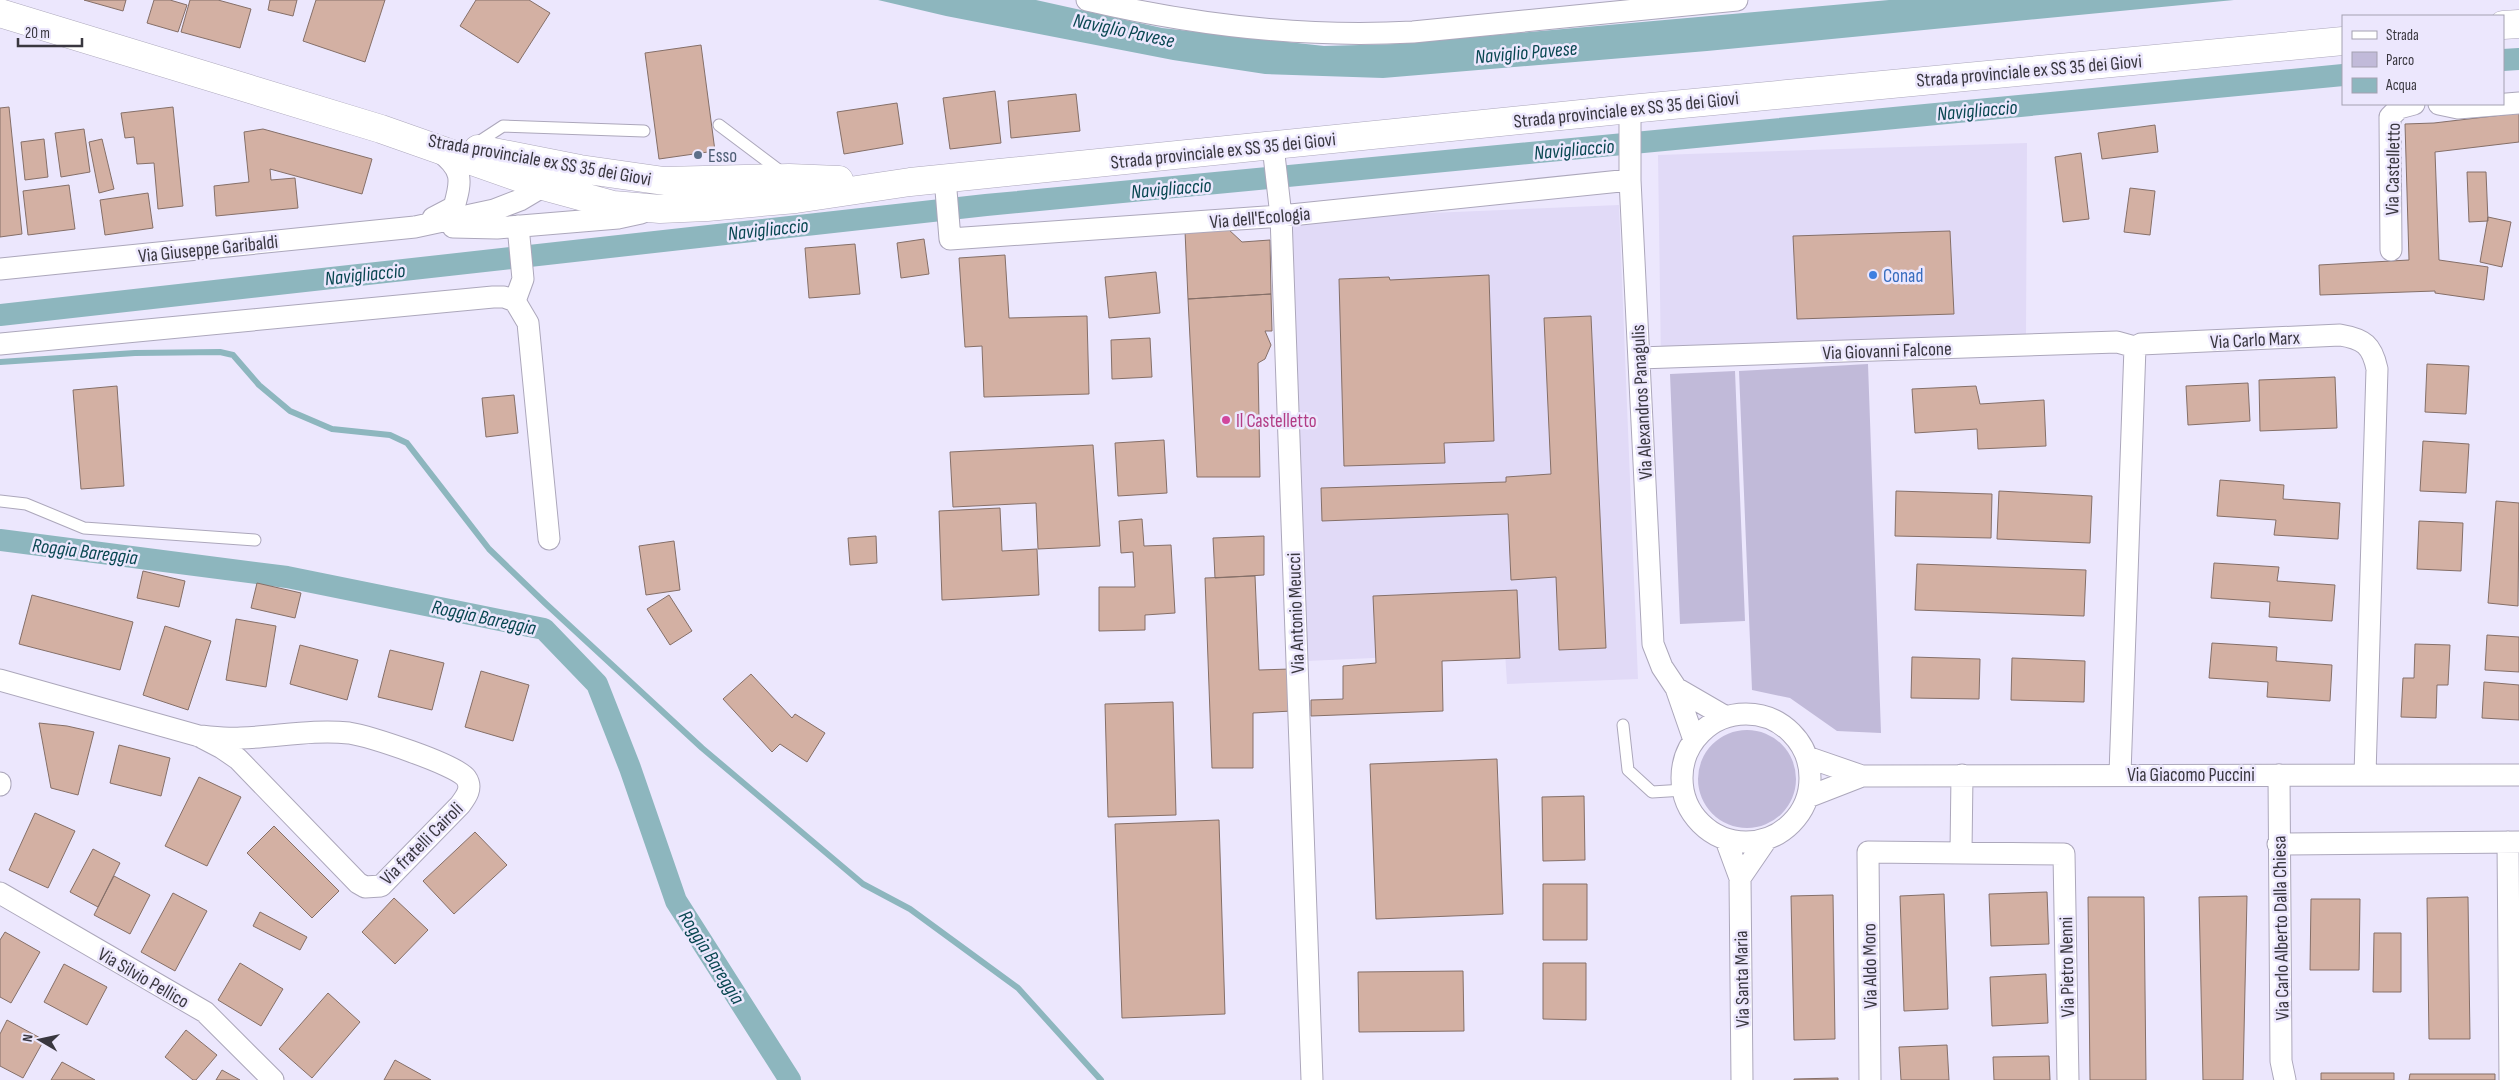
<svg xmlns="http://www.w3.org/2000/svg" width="2519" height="1080" font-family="'Sofia Sans Condensed',sans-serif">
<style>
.built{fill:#e1daf7}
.green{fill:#c1bad9}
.water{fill:#8db6be}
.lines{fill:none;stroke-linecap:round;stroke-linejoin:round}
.stream{stroke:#8db6be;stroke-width:6}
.canal{stroke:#8db6be;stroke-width:22}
.building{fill:#d3b0a3;stroke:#856f68}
.service-casing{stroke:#aca7bb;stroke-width:13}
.minor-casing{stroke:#aca7bb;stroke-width:23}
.primary-casing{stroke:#aca7bb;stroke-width:29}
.service{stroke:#fff;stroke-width:11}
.minor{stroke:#fff;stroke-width:21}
.primary{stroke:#fff;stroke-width:28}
.service-dot{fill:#5c6f8a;stroke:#ece7fd;stroke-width:2}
.shop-dot{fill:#3f7fe0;stroke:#ece7fd;stroke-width:2}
.hotel-dot{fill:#d1479c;stroke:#ece7fd;stroke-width:2}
.labels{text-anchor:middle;stroke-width:5;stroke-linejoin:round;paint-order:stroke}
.street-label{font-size:19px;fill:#39373f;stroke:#ece7fd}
.service-label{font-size:19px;fill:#4e5e75;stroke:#ece7fd;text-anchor:start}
.shop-label{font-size:19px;fill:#366cbe;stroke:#ece7fd;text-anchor:start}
.hotel-label{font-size:19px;fill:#b23c85;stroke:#ece7fd;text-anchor:start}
.water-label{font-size:20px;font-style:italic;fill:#094751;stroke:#ece7fd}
</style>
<rect width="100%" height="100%" fill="#ece7fd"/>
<path class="built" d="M 2027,143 L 2026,335 L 1661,362 L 1658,155 Z
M 1619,205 L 1638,679 L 1507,684 L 1505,652 L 1307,661 L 1288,219 Z"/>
<path class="green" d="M 1868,364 L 1881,733 L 1837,731 L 1790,698 L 1752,690 L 1739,371 Z
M 1735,371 L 1745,621 L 1680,624 L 1670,374 Z
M1698 779a49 49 0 1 1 98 0a49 49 0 1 1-98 0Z"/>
<path class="water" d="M 878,0 L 1036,0 L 1162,28 L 1324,46 L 1395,44 L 1889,0 L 2234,0 L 1707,51 L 1383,78 L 1265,74 L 1173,60 L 946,16 Z"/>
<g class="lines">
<path class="stream" d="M 0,362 L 135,353 L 220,352 L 233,355 L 259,385 L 290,411 L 332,429 L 390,435 L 407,443 L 489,549 L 545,603 L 702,748 L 863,884 L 910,909 L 1018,988 L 1101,1080"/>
<path class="canal" d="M 2503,60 L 2519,59
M 0,315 L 986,205 L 2343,75
M 0,540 L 287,577 L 544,629 L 597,684 L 630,768 L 676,901 L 790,1080"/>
</g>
<path class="building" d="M 84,0 L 126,0 L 123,11 Z
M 154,0 L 170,0 L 187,5 L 178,32 L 147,23 Z
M 190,0 L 218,0 L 251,9 L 240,48 L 181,32 Z
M 270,0 L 297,0 L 293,16 L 268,10 Z
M 316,0 L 385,0 L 365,62 L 303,41 Z
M 476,0 L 529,0 L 550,13 L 518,63 L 460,26 Z
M 701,45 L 715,151 L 659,159 L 645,53 Z
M 995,91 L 1001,143 L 950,149 L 943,98 Z
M 1076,94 L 1080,131 L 1011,138 L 1008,101 Z
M 897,103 L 903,144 L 844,154 L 837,112 Z
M 9,107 L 22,234 L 0,237 L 0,108 Z
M 173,107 L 183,206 L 158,209 L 154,163 L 137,164 L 134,137 L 125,138 L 121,113 Z
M 2519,113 L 2519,142 L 2435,152 L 2439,260 L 2488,267 L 2484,300 L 2435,293 L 2435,291 L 2320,295 L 2319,265 L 2409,260 L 2405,124 L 2434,123 Z
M 2155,125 L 2158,152 L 2102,159 L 2098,133 Z
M 84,129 L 90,172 L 61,177 L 55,133 Z
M 263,129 L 372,159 L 362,194 L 270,169 L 271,180 L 295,178 L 298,208 L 216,216 L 214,186 L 249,182 L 244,132 Z
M 44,139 L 48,177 L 25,180 L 21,142 Z
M 102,139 L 114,189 L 99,193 L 89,142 Z
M 2081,153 L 2089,219 L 2063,222 L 2055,157 Z
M 2467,172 L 2486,172 L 2488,221 L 2469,222 Z
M 69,185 L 75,229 L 28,235 L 23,191 Z
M 2130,188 L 2155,191 L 2150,235 L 2124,232 Z
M 148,193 L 153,228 L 105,235 L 100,200 Z
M 2488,217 L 2511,222 L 2502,267 L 2480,262 Z
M 1228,229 L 1242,242 L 1270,240 L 1271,294 L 1188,299 L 1185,231 Z
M 1950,231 L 1954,314 L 1797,319 L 1793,236 Z
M 924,239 L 929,274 L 901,278 L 897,243 Z
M 855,244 L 860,294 L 809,298 L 805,248 Z
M 1005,255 L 1009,318 L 1087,316 L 1089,394 L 984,397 L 982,346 L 965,347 L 959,258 Z
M 1156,272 L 1160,313 L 1109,318 L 1105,277 Z
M 1489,275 L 1494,441 L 1444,443 L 1445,463 L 1344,466 L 1339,279 L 1389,277 L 1390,280 Z
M 1271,294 L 1272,331 L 1265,331 L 1271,345 L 1265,359 L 1258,363 L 1260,477 L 1197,477 L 1188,299 Z
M 1591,316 L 1606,648 L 1559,650 L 1556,577 L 1511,580 L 1508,514 L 1322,521 L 1321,488 L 1506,482 L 1506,477 L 1551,474 L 1544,318 Z
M 1150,338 L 1152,377 L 1112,379 L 1111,340 Z
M 2427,364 L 2469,366 L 2466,414 L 2425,412 Z
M 2335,377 L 2337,428 L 2260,431 L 2259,380 Z
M 2248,383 L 2250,421 L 2188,425 L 2186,386 Z
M 117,386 L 124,486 L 81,489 L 73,390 Z
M 1976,386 L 1980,404 L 2044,400 L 2046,446 L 1978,449 L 1977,429 L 1915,433 L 1912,389 Z
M 514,395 L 518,433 L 486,437 L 482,398 Z
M 1164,440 L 1167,493 L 1118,496 L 1115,443 Z
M 2423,441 L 2469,444 L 2466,493 L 2420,491 Z
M 1093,445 L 1100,546 L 1038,549 L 1036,503 L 953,507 L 950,452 Z
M 2220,480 L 2284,485 L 2283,499 L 2340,503 L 2338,539 L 2274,535 L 2276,520 L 2217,516 Z
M 1896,491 L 1992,494 L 1991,538 L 1895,536 Z
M 1999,491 L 2092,496 L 2090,543 L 1997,539 Z
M 2496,501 L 2519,503 L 2518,606 L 2488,603 Z
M 1000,508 L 1002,551 L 1037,549 L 1039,595 L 942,600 L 939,511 Z
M 1142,519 L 1144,546 L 1171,545 L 1175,613 L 1145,615 L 1145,630 L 1099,631 L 1099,587 L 1135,587 L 1133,552 L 1121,553 L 1119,521 Z
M 2419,521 L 2463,523 L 2461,571 L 2417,569 Z
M 876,536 L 877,563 L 850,565 L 848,538 Z
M 1264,536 L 1264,575 L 1215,578 L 1213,538 Z
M 674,541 L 680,590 L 646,595 L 639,546 Z
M 2214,563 L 2279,567 L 2277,581 L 2335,585 L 2332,621 L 2269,617 L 2270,602 L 2211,598 Z
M 1917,564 L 2086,570 L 2084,616 L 1915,610 Z
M 143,571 L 185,581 L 179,607 L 137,598 Z
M 1255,576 L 1259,670 L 1290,669 L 1292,711 L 1253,713 L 1253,768 L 1212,768 L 1205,578 Z
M 257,583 L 301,593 L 295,618 L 251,608 Z
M 1517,590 L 1520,658 L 1442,661 L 1443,711 L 1311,716 L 1311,700 L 1343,699 L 1343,666 L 1376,663 L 1373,596 Z
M 32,595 L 133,622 L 120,670 L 19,644 Z
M 669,595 L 692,631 L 670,645 L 647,609 Z
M 236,619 L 276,626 L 266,687 L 226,680 Z
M 165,626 L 211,641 L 188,710 L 143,695 Z
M 2487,635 L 2519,637 L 2519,672 L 2485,670 Z
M 2212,643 L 2277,647 L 2276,661 L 2332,665 L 2330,701 L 2267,697 L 2268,682 L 2209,678 Z
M 2415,644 L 2450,645 L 2448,685 L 2437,685 L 2436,718 L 2401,717 L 2403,678 L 2414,678 Z
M 300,645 L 358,660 L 347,700 L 290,684 Z
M 390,650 L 444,663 L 432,710 L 378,697 Z
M 1912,657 L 1980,659 L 1979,699 L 1911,698 Z
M 2012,658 L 2085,661 L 2084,702 L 2011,700 Z
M 481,671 L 529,685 L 513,741 L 465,727 Z
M 751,674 L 792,718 L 795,714 L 825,733 L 807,762 L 780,744 L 772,752 L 723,699 Z
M 2484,682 L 2519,685 L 2519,720 L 2482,718 Z
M 1173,702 L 1176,815 L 1108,817 L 1105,704 Z
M 39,723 L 67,726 L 94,732 L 78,795 L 51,788 Z
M 119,745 L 170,758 L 161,796 L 110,783 Z
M 1497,759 L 1503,914 L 1376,919 L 1370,764 Z
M 199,777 L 241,797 L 207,866 L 165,846 Z
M 1584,796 L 1585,860 L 1543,861 L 1542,797 Z
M 35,813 L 75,831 L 48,888 L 9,870 Z
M 1219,820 L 1225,1014 L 1122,1018 L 1115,824 Z
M 274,826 L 339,891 L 312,918 L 247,853 Z
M 475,832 L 507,865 L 454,914 L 423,881 Z
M 93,849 L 120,863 L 98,907 L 70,892 Z
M 114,876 L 150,895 L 130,934 L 94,915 Z
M 1543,884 L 1587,884 L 1587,940 L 1543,940 Z
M 2047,892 L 2049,944 L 1991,946 L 1989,894 Z
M 173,893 L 207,911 L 175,971 L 141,952 Z
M 1944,894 L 1948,1009 L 1904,1011 L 1900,896 Z
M 1833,895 L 1835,1039 L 1794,1040 L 1791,896 Z
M 2247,896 L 2243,1080 L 2203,1080 L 2199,897 Z
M 2088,897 L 2144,897 L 2146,1080 L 2090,1080 Z
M 2468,897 L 2470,1039 L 2429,1039 L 2427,898 Z
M 394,898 L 428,930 L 395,964 L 362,932 Z
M 2311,899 L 2360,899 L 2359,970 L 2310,970 Z
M 260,912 L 307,937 L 300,950 L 253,926 Z
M 5,932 L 40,952 L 11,1003 L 0,997 L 0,940 Z
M 2374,933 L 2401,933 L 2401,992 L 2373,992 Z
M 240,963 L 283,989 L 261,1026 L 218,1000 Z
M 1543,963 L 1586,963 L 1586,1020 L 1543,1019 Z
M 64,964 L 107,987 L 87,1025 L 44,1002 Z
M 1463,971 L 1464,1031 L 1359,1032 L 1358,972 Z
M 2046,974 L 2048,1023 L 1992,1026 L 1990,977 Z
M 328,993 L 360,1022 L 312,1078 L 279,1049 Z
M 7,1020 L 44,1040 L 23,1078 L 0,1066 L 0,1034 Z
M 186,1030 L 217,1055 L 196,1080 L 193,1080 L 165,1057 Z
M 1947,1045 L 1949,1080 L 1901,1080 L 1899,1047 Z
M 2049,1056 L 2050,1080 L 1994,1080 L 1993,1057 Z
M 395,1060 L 431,1080 L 384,1080 Z
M 62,1062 L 95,1080 L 51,1080 Z
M 222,1070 L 240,1080 L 216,1080 Z
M 2321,1073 L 2394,1073 L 2394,1080 L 2321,1080 Z
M 2410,1074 L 2495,1074 L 2495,1080 L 2409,1080 Z
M 1838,1078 L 1838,1080 L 1794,1080 L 1794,1079 Z"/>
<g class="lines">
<g class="service-casing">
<path id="service" d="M 719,125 L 784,174
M 474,145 L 503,126 L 644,131
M 0,501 L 26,504 L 84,528 L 255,540
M 1623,725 L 1628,770 L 1652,792 L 1684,790"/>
</g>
<g class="minor-casing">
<path id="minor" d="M 1087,0 C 1194,25 1304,38 1413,32 L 1737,0
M 2439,104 L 2458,108 L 2519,103
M 1630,109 L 1630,180 L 1653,644 L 1662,667 L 1676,688 L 1694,740
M 1273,146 L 1281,216 L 1312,1080
M 945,178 L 950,239 L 1281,216 L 1630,180
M 433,218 L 454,207 C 462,180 463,169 439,151
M 453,227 L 497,228 L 618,218 L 641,213
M 2391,250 L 2390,117 L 2399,108 L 2414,104
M 0,269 L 415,227 L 494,210 L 520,200 L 552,181
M 515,301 L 523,279 L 518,226
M 0,344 L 493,297 L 504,297 L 515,301 L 528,323 L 549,539
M 1639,358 L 2117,342 L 2135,347
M 0,680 L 199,736 L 222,748 L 238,759 L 358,883 L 365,887 L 381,886 L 460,805 C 466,797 473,788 466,778 C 456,764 368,736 349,733 C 313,729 276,737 241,738 C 227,739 213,737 199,736
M 1676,688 L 1726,717
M1682 778a64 64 0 1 1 128 0a64 64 0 1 1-128 0Z
M 1807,757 L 1862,776 L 2519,775
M 2120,774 L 2135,347 L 2141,344 L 2340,335 C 2364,339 2372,345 2377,369 L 2365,775
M 2279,775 L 2281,1061 L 2285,1080
M 0,783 L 0,785
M 1808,797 L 1862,776
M 1726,840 L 1740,878 L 1742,1080
M 2508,842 L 2510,1080
M 2278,844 L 2519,842
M 1961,851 L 1962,775
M 1740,878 L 1766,840
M 0,893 L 205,1012 L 273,1080
M 1870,1080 L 1868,852 L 2064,854 L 2068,1080"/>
</g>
<g class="primary-casing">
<path id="primary" d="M 0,13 L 381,129 L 543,186 L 613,205 L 660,209 L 707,207 L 796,199 L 910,182 L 1630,109 L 2343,41
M 2503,25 L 2519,24
M 478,149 L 580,169 L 664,181 L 789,178 L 839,180"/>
</g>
<use href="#service" class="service"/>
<use href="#minor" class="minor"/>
<use href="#primary" class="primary"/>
</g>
<circle class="service-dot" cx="698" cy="155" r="5"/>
<circle class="shop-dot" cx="1873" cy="275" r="5"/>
<circle class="hotel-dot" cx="1226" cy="420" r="5"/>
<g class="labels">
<g class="street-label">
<text transform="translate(2029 70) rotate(-5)" y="7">Strada provinciale ex SS 35 dei Giovi</text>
<text transform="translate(1626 109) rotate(-6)" y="7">Strada provinciale ex SS 35 dei Giovi</text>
<text transform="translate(1223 150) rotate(-6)" y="7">Strada provinciale ex SS 35 dei Giovi</text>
<text transform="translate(540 159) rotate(10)" y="7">Strada provinciale ex SS 35 dei Giovi</text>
<text transform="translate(2392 169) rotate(-89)" y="7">Via Castelletto</text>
<text transform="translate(1260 217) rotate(-5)" y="7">Via dell'Ecologia</text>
<text transform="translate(208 248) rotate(-6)" y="7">Via Giuseppe Garibaldi</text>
<text transform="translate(2255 339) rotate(-3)" y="7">Via Carlo Marx</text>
<text transform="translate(1887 350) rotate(-2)" y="7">Via Giovanni Falcone</text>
<text transform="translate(1641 402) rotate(-93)" y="7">Via Alexandros Panagulis</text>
<text transform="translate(1295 613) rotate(-92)" y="7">Via Antonio Meucci</text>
<text x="2191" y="781">Via Giacomo Puccini</text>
<text transform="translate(421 843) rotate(-45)" y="7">Via fratelli Cairoli</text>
<text transform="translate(2280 928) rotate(-91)" y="7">Via Carlo Alberto Dalla Chiesa</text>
<text transform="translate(1869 966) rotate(-91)" y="7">Via Aldo Moro</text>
<text transform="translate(2066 967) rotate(-91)" y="7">Via Pietro Nenni</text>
<text transform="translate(144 977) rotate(30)" y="7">Via Silvio Pellico</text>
<text transform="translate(1741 979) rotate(-91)" y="7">Via Santa Maria</text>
</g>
<g class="service-label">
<text x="708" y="162">Esso</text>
</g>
<g class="shop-label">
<text x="1883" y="282">Conad</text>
</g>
<g class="hotel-label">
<text x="1236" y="427">Il Castelletto</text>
</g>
<g class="water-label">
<text transform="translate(1124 30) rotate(12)" y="7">Naviglio Pavese</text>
<text transform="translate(1526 52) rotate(-5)" y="7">Naviglio Pavese</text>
<text transform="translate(1977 110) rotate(-5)" y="7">Navigliaccio</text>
<text transform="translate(1574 149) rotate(-5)" y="7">Navigliaccio</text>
<text transform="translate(1171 188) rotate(-5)" y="7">Navigliaccio</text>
<text transform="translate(768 229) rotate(-6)" y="7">Navigliaccio</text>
<text transform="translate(365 274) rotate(-6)" y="7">Navigliaccio</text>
<text transform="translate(85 551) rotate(7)" y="7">Roggia Bareggia</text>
<text transform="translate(484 617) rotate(12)" y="7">Roggia Bareggia</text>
<text transform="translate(712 957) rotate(58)" y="7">Roggia Bareggia</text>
</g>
</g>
<rect x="2342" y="15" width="162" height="90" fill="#ece7fd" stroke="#a4a1b1"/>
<rect x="2352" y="31" width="25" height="8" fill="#ffffff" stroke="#a4a1b1"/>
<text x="2386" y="40" font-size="15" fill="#39373f">Strada</text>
<rect x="2352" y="52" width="25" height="15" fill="#c1bad9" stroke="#a4a1b1"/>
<text x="2386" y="65" font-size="15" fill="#39373f">Parco</text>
<rect x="2352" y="78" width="25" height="15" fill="#8db6be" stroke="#a4a1b1"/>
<text x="2386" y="90" font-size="15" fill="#39373f">Acqua</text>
<g transform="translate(40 1040) rotate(279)" stroke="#ece7fd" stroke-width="4" paint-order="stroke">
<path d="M0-4L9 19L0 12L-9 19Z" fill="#39373f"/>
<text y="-8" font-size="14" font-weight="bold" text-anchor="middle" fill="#39373f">N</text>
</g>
<path d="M18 38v8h64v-8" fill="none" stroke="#39373f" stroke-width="2.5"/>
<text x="25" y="38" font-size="15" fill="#39373f" stroke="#ece7fd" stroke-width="4" paint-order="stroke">20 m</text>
</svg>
